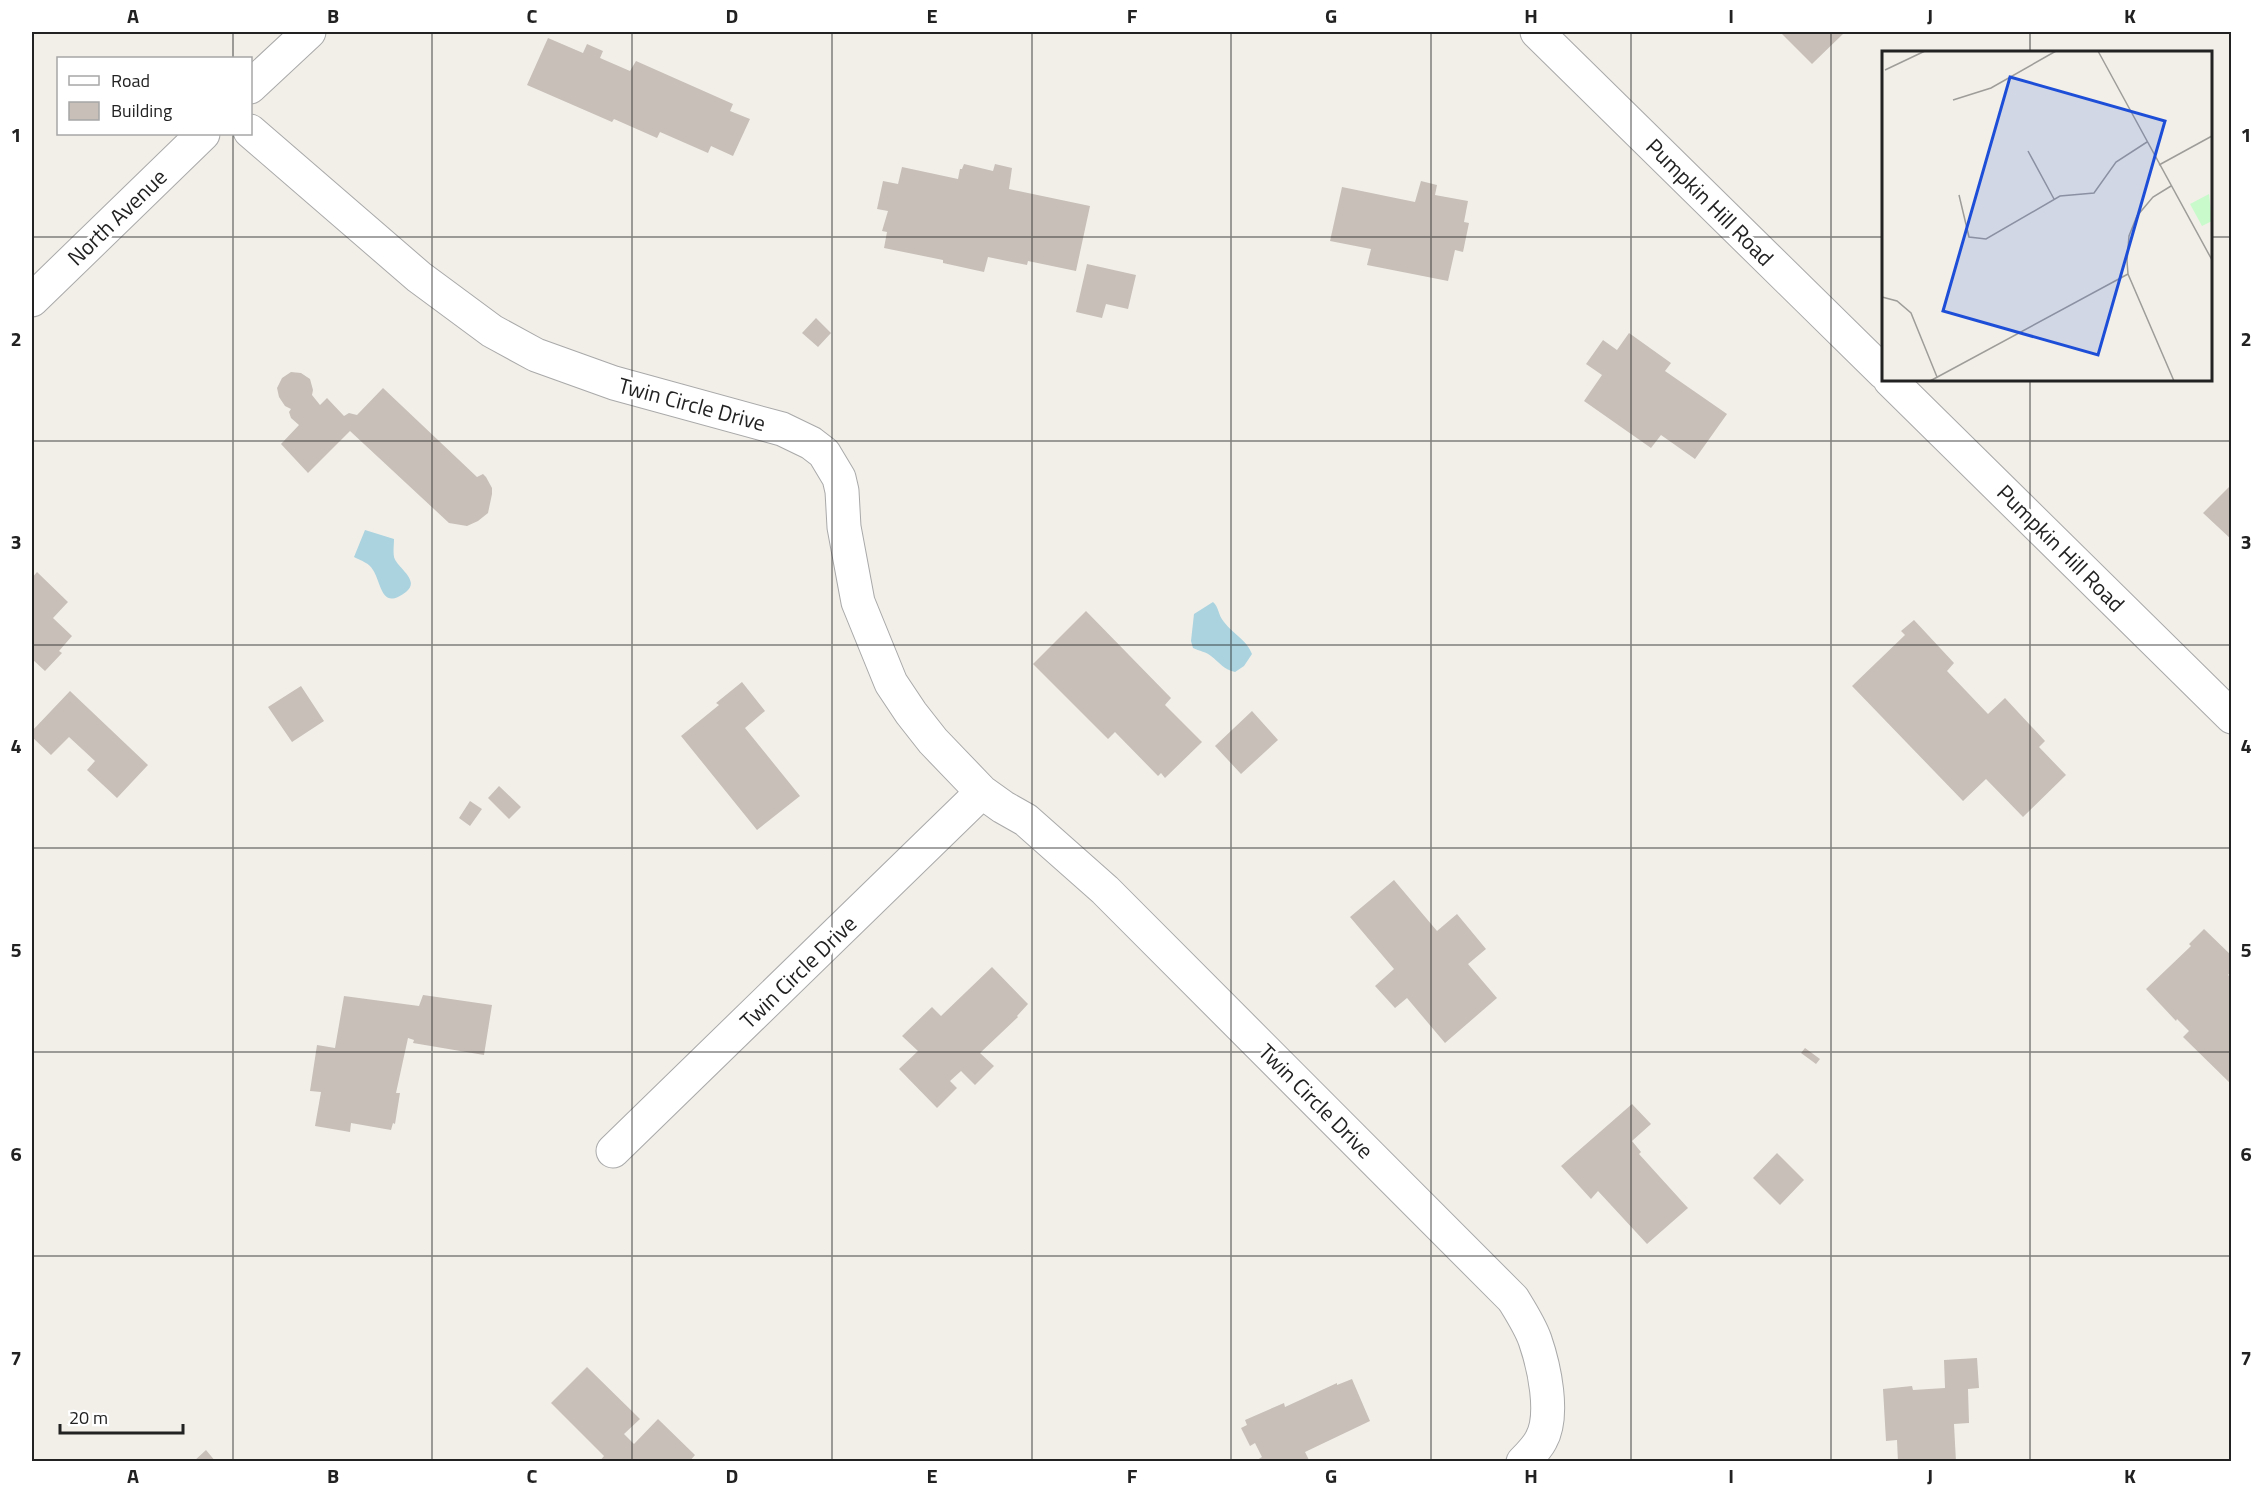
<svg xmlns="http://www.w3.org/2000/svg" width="2263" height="1493" font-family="'Titillium Web',sans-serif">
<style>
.water{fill:#aad3df}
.building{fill:#c7bfb8}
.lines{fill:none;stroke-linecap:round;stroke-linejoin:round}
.minor-casing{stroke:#a9a9a9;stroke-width:35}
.tertiary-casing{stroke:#a9a9a9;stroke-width:35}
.minor{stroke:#fff;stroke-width:33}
.tertiary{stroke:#fff;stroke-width:33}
.grid{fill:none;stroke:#222;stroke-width:1.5;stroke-opacity:0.55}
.labels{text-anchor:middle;stroke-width:6;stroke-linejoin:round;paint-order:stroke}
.street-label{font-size:22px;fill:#222;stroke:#fff}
.inset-road{fill:none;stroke:#9f9d99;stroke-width:1.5}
.view{fill:#1d4ed8;fill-opacity:0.15;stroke:#1d4ed8;stroke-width:3}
.inset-edge{fill:none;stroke:#222;stroke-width:3}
.neatline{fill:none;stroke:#222;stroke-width:2}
.grid-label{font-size:20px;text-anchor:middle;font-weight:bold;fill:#222}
</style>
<rect width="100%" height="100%" fill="#f2efe9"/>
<path class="water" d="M 365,530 L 394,539 C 394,544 393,552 394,557 C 397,568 421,580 406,592 C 381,611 382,584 373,570 C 369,563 362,561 354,557 Z
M 1213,602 C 1219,607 1218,615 1224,622 C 1233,634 1246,639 1252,654 L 1244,666 L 1235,672 C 1223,669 1220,663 1211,656 C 1207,652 1199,651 1193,648 L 1191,641 L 1194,614 Z"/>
<path class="building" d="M 1785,32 L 1845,32 L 1812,64 L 1782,34 Z
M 548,38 L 583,53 L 587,44 L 603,51 L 600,58 L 630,71 L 636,61 L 733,104 L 730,111 L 750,119 L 733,156 L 711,146 L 708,153 L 660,132 L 657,138 L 614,119 L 612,122 L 527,85 Z
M 964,164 L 993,171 L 995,164 L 1012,168 L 1009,189 L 1090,206 L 1076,271 L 1028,261 L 1027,265 L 988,257 L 984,272 L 943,263 L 943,260 L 884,248 L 887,232 L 882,231 L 888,211 L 877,209 L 883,181 L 898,184 L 902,167 L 958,179 L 960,169 L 962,169 Z
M 1421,181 L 1437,185 L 1435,195 L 1468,201 L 1464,222 L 1469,223 L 1463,252 L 1455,250 L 1448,281 L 1367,265 L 1371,249 L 1330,241 L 1342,187 L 1415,202 Z
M 1087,264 L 1136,275 L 1128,309 L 1106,304 L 1102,318 L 1076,312 Z
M 816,318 L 831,333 L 818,347 L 802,333 Z
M 1629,333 L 1671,363 L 1665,371 L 1727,414 L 1695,459 L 1661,435 L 1651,448 L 1584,401 L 1602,375 L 1586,364 L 1603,340 L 1617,350 Z
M 291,372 L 301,373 L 310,379 L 313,390 L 312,395 L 320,405 L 327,398 L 344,416 L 349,413 L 357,415 L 383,388 L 477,477 L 483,474 L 486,477 L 492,488 L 492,494 L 488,513 L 478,521 L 467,526 L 449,523 L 350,431 L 308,473 L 281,444 L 299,425 L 291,418 L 289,412 L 291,409 L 285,406 L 279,397 L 277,388 L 282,378 Z
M 2232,484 L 2232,540 L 2203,513 Z
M 37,572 L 68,602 L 53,618 L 72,636 L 59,651 L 62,653 L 45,671 L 32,659 L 32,578 Z
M 1086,611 L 1171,698 L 1165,705 L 1202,742 L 1165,778 L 1161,773 L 1158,776 L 1115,732 L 1108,739 L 1033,664 Z
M 1914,620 L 1954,663 L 1947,671 L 1988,714 L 2005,698 L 2045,741 L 2039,747 L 2066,775 L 2023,817 L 1986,779 L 1963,801 L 1852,686 L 1905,635 L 1901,631 Z
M 742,682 L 765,711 L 745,728 L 800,796 L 757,830 L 681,736 L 719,705 L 716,703 Z
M 301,686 L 324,721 L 292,742 L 268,707 Z
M 70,691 L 148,765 L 117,798 L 87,770 L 95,761 L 69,737 L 51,755 L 32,737 L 32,731 Z
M 1252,711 L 1278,740 L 1241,774 L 1215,746 Z
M 499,786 L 521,807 L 509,819 L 488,798 Z
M 470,801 L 482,809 L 470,826 L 459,818 Z
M 1394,880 L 1437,931 L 1457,914 L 1486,949 L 1468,964 L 1497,998 L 1445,1043 L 1407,998 L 1395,1008 L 1375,986 L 1394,969 L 1350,917 Z
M 2204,929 L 2232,956 L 2232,971 L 2228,975 L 2232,978 L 2232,1085 L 2183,1037 L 2189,1031 L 2177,1019 L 2176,1021 L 2146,989 L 2191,946 L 2189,944 Z
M 992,967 L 1028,1004 L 1017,1016 L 1018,1017 L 980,1053 L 994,1066 L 975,1085 L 961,1071 L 950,1081 L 957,1088 L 937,1108 L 899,1069 L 918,1051 L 902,1036 L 932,1007 L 941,1016 Z
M 423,995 L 492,1005 L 484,1055 L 413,1043 L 414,1040 L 408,1038 L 396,1093 L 400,1093 L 395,1124 L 393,1123 L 391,1130 L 351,1123 L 350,1132 L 315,1126 L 321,1092 L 310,1091 L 317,1045 L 335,1048 L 344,996 L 419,1006 Z
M 1805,1048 L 1820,1059 L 1816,1064 L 1801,1053 Z
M 1632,1104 L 1651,1124 L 1632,1141 L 1641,1152 L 1639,1154 L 1688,1208 L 1647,1244 L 1598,1191 L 1591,1199 L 1561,1166 Z
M 1777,1153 L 1804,1180 L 1780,1205 L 1753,1178 Z
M 1977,1358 L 1979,1388 L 1968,1389 L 1969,1423 L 1954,1424 L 1956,1462 L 1898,1462 L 1897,1440 L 1886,1441 L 1883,1389 L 1912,1386 L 1913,1390 L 1945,1388 L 1944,1360 Z
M 587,1367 L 640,1419 L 624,1434 L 634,1444 L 658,1419 L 695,1455 L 689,1462 L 599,1462 L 604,1456 L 551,1403 Z
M 1352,1379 L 1370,1421 L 1305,1452 L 1310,1462 L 1258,1462 L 1257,1460 L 1262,1457 L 1255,1443 L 1250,1446 L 1241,1428 L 1247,1425 L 1245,1420 L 1284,1403 L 1285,1407 L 1337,1383 L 1337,1385 Z
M 206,1450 L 216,1462 L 193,1462 Z"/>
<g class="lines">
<g class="minor-casing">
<path id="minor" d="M 1537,32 L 1884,373
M 250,131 L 419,277 L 492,331 L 536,355 L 614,383 L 782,429 L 811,443 L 824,453 L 839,478 L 842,491 L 844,527 L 858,602 L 891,683 L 911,713 L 933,741 L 982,792 L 1003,807 L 1026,820 L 1105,890 L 1513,1299 C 1521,1312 1530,1326 1535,1340 C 1544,1366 1555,1415 1541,1440 C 1537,1448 1530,1455 1523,1462
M 1890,380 L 2232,717
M 613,1151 L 982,792"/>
</g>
<g class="tertiary-casing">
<path id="tertiary" d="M 250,87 L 309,32
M 32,300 L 203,134"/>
</g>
<use href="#minor" class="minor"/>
<use href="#tertiary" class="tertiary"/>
</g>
<path class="grid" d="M 233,32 L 233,58M 432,32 L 432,1462M 632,32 L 632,1462M 832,32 L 832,1462M 1032,32 L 1032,1462M 1231,32 L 1231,1462M 1431,32 L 1431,1462M 1631,32 L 1631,1462M 1831,32 L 1831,1462M 2030,32 L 2030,52M 233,134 L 233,1462M 32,237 L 1884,237M 2210,237 L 2232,237M 2030,380 L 2030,1462M 32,441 L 2232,441M 32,645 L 2232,645M 32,848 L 2232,848M 32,1052 L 2232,1052M 32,1256 L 2232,1256"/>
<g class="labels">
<g class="street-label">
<text transform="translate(1710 202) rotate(45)" y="8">Pumpkin Hill Road</text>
<text transform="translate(117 217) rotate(-44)" y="8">North Avenue</text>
<text transform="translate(692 404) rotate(15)" y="8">Twin Circle Drive</text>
<text transform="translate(2061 548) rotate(45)" y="8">Pumpkin Hill Road</text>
<text transform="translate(798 972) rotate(-44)" y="8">Twin Circle Drive</text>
<text transform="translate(1316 1101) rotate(45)" y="8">Twin Circle Drive</text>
</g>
</g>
<g transform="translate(1882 51)">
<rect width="330" height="330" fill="#f2efe9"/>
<path d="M 327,143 L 330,170 L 320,175 L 308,153 Z" fill="#c8facc"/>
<path class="inset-road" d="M 216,0 L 330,209M 3,19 L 43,0M 71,49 L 109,37 L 174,0M 146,100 L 172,148M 277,114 L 330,85M 289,135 L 271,146 L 255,165 L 247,185 L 245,210 L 246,223 L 292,330M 77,144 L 87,186 L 104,188 L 178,145 L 212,142 L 234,111 L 265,91M 0,246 L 15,250 L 29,262 L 55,326M 48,330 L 246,223"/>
<path class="view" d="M 128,26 L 283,70 L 216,304 L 61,260 Z"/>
<rect width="330" height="330" class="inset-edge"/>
</g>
<rect width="2263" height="1493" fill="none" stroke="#ffffff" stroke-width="66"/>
<rect x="57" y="57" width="195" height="78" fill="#ffffff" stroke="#a7a7a7" stroke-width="1.5"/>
<rect x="69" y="76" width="30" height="9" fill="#ffffff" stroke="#a7a7a7" stroke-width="1.5"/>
<text x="111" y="87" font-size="18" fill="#222222">Road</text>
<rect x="69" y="102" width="30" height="18" fill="#c7bfb8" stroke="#a7a7a7" stroke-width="1.5"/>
<text x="111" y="117" font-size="18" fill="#222222">Building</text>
<path d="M60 1424v9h123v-9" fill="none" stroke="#222222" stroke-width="3"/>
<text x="69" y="1424" font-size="18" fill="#222222" stroke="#ffffff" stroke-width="4.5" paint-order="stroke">20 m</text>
<rect x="33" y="33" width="2197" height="1427" class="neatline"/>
<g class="grid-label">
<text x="133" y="23">A</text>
<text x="333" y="23">B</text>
<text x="532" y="23">C</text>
<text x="732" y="23">D</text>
<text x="932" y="23">E</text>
<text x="1132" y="23">F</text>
<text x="1331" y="23">G</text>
<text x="1531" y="23">H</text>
<text x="1731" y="23">I</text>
<text x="1930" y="23">J</text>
<text x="2130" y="23">K</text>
<text x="16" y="142">1</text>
<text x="2246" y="142">1</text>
<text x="16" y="346">2</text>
<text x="2246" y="346">2</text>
<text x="16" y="549">3</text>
<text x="2246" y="549">3</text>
<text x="16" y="753">4</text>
<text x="2246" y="753">4</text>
<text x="16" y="957">5</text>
<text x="2246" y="957">5</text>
<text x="16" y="1161">6</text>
<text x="2246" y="1161">6</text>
<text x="16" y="1365">7</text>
<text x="2246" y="1365">7</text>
<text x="133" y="1483">A</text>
<text x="333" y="1483">B</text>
<text x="532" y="1483">C</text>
<text x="732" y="1483">D</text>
<text x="932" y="1483">E</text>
<text x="1132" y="1483">F</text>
<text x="1331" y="1483">G</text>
<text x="1531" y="1483">H</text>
<text x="1731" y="1483">I</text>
<text x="1930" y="1483">J</text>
<text x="2130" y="1483">K</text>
</g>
</svg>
